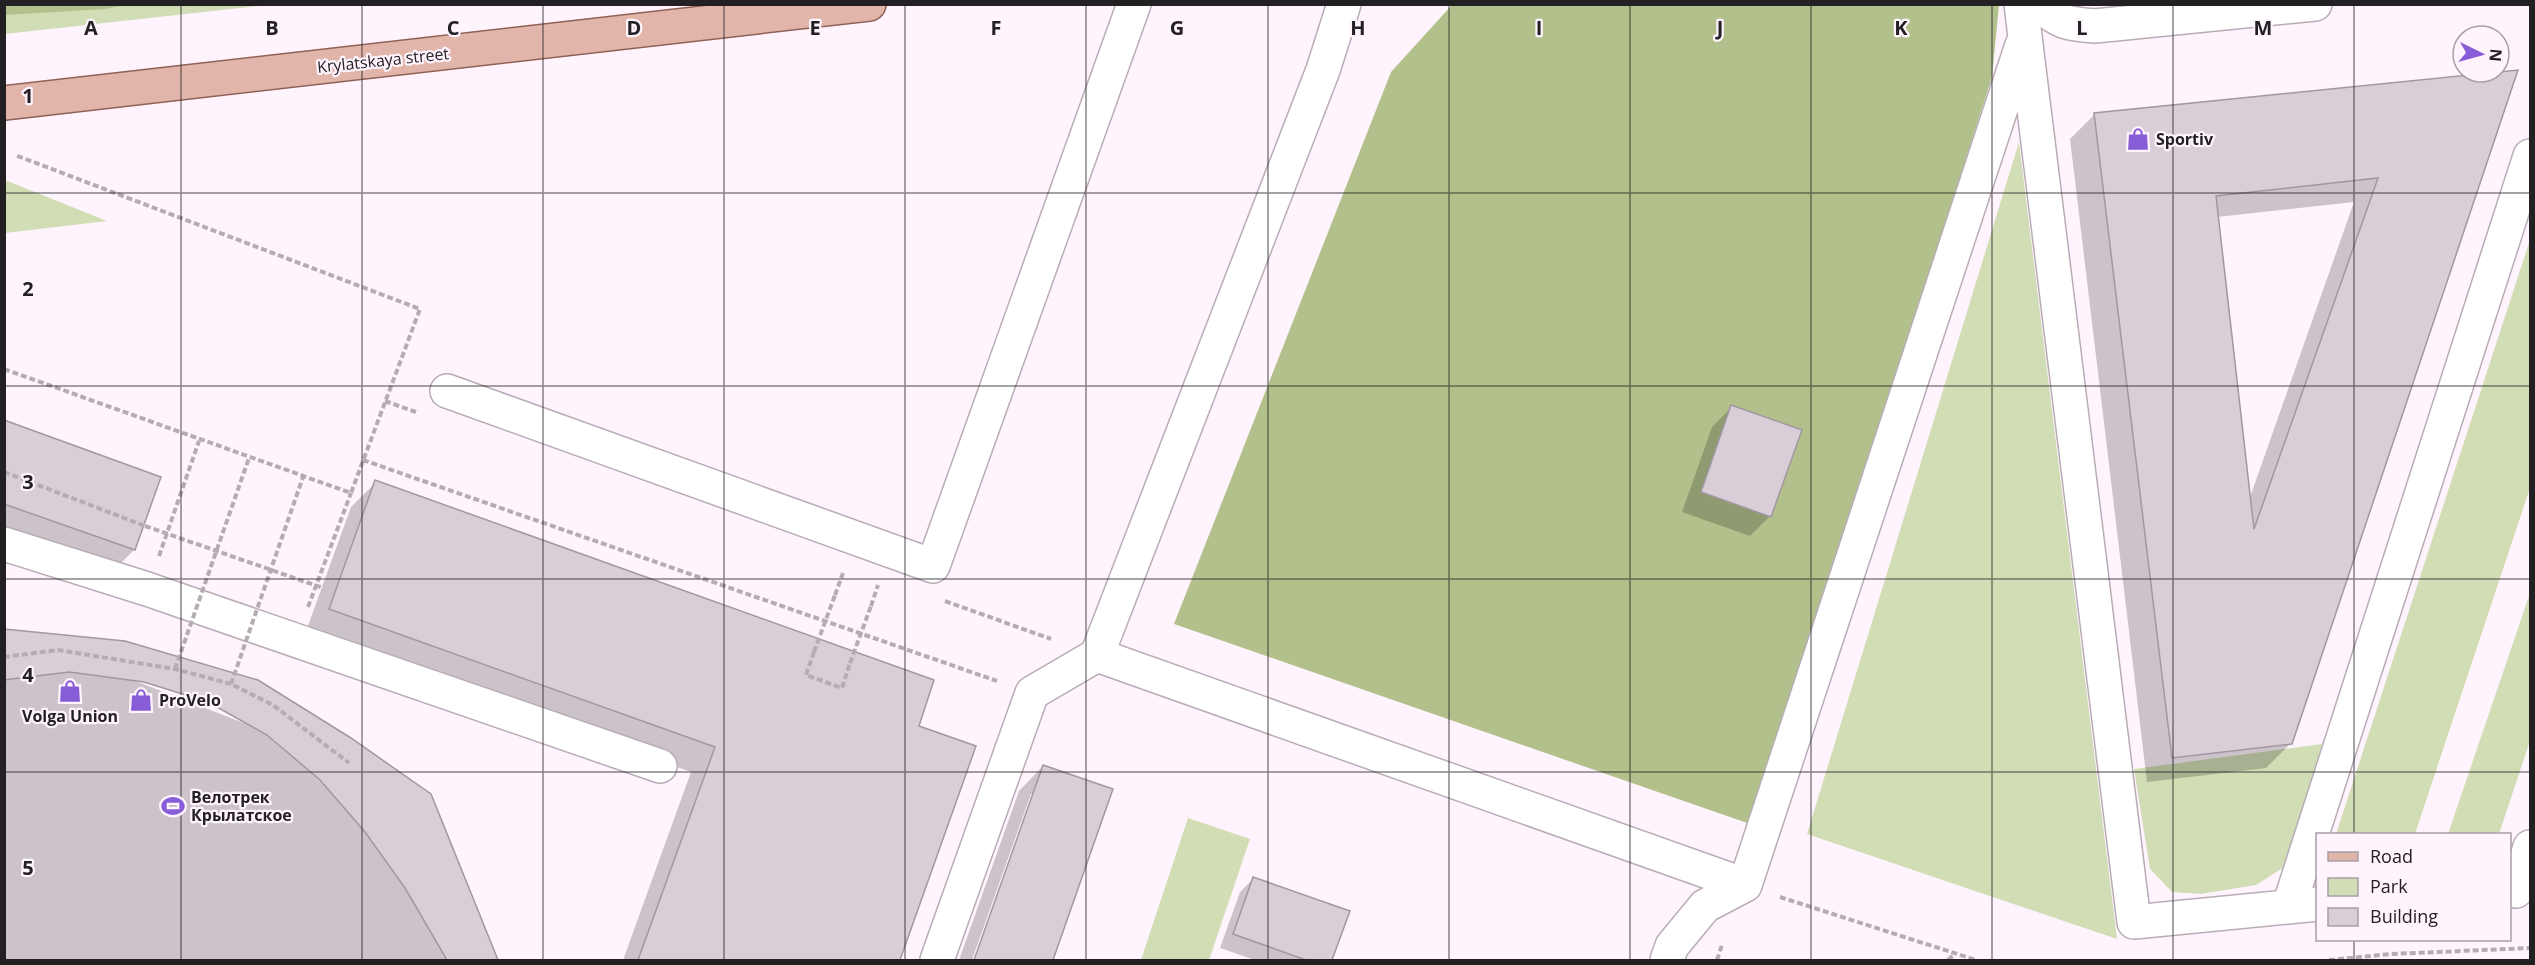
<svg xmlns="http://www.w3.org/2000/svg" width="2535" height="965" font-family="'Open Sans',sans-serif">
<style>
.green{fill:#d1ddb4}
.forest{fill:#b2c18c}
.shadow{fill:#0003;fill-rule:evenodd}
.building{fill:#d9ced8;stroke:#a197a0;stroke-width:1.5;fill-rule:evenodd}
.lines{fill:none;stroke-linecap:round;stroke-linejoin:round}
.minor-casing{stroke:#b8adb7;stroke-width:36}
.major-casing{stroke:#926156;stroke-width:36}
.path{stroke:#b5acb3;stroke-width:4;stroke-dasharray:6 3;stroke-linecap:butt}
.minor{stroke:#fff;stroke-width:33}
.major{stroke:#e1b5aa;stroke-width:33}
.path-bridge{stroke:#b5acb3;stroke-width:4;stroke-dasharray:6 3;stroke-linecap:butt}
.grid{fill:none;stroke:#232023;stroke-width:1.5;stroke-opacity:0.55}
.labels{text-anchor:middle;stroke-width:4.5;stroke-linejoin:round;paint-order:stroke}
.street-label{font-size:16px;fill:#232023;stroke:#fff4fd}
.poi-label{font-size:16px;font-weight:bold;fill:#232023;stroke:#fff4fd;text-anchor:start}
.grid-label{font-size:20px;text-anchor:middle;font-weight:bold;fill:#232023;stroke:#fff4fd;stroke-width:4.5;stroke-linejoin:round;paint-order:stroke}
</style>
<rect width="100%" height="100%" fill="#fff4fd"/>
<path class="green" d="M 5,4 L 268,5 L 5,34 Z
M 2019,142 L 2117,939 L 1807,834 Z
M 5,180 L 107,221 L 5,233 Z
M 2530,240 L 2530,488 L 2415,834 L 2336,834 Z
M 2530,593 L 2530,741 L 2499,834 L 2448,834 Z
M 2322,744 L 2289,864 L 2256,885 L 2201,894 L 2172,892 L 2150,869 L 2134,769 Z
M 1188,818 L 1250,839 L 1209,960 L 1141,960 Z"/>
<path class="forest" d="M 5,4 L 124,4 L 124,5 L 105,9 L 5,15 Z
M 1463,4 L 1999,5 L 1992,77 L 1753,825 L 1174,624 L 1391,72 L 1451,6 Z"/>
<path class="shadow" d="M 2516,71 L 2291,743 L 2266,768 L 2147,782 L 2070,139 L 2095,114 ZM 2354,202 L 2249,500 L 2217,217 Z
M 1732,407 L 1770,516 L 1750,536 L 1682,512 L 1712,427 Z
M 4,422 L 134,550 L 109,575 L 4,537 Z
M 376,482 L 917,727 L 974,747 L 899,960 L 623,960 L 691,772 L 305,634 L 351,507 Z
M 4,630 L 429,795 L 497,960 L 4,960 Z
M 1043,766 L 1111,790 L 1051,960 L 975,960 L 1034,794 L 1031,794 L 972,960 L 959,960 L 1019,791 Z
M 1254,878 L 1348,912 L 1331,960 L 1255,960 L 1220,948 L 1240,892 Z"/>
<path class="building" d="M 2518,70 L 2292,744 L 2172,758 L 2094,113 ZM 2378,178 L 2254,529 L 2216,196 Z
M 1731,405 L 1802,430 L 1771,517 L 1701,492 Z
M 4,420 L 161,477 L 135,550 L 4,504 Z
M 375,480 L 934,680 L 919,726 L 976,746 L 900,960 L 638,960 L 715,747 L 329,609 Z
M 4,629 L 125,641 L 258,680 L 351,738 L 431,794 L 498,960 L 4,960 Z
M 69,672 L 144,682 L 208,702 L 267,735 L 320,780 L 365,832 L 405,888 L 447,960 L 4,960 L 4,680 Z
M 1043,765 L 1113,789 L 1053,960 L 974,960 Z
M 1253,877 L 1350,911 L 1332,960 L 1306,960 L 1233,934 Z"/>
<g class="lines">
<g class="minor-casing">
<path id="minor" d="M 2021,4 L 2134,922 L 2318,904
M 2039,4 C 2058,23 2069,24 2095,26 L 2315,4
M 447,391 L 933,566 L 1134,4
M 4,544 L 147,589 L 660,766
M 1097,655 L 1745,885
M 2516,891 L 2530,847
M 2289,906 L 2530,156
M 937,960 L 1032,693 L 1097,655 L 1323,70 L 1344,4
M 1667,960 L 1672,946 L 1705,906 L 1745,885 L 2022,45"/>
</g>
<g class="major-casing">
<path id="major" d="M 4,103 L 869,4"/>
</g>
<path class="path" d="M 4,369 L 351,493 L 420,309 L 15,155
M 385,401 L 416,412
M 363,460 L 997,681
M 4,472 L 145,526
M 159,556 L 199,441
M 835,595 L 843,573
M 945,601 L 1051,639
M 871,606 L 878,585
M 308,607 L 351,493
M 814,652 L 806,675 L 842,688 L 850,663
M 4,657 L 58,650 L 175,669 L 231,684 L 273,705 L 349,763
M 1780,897 L 1976,960
M 1717,960 L 1722,945
M 1948,960 L 1956,953
M 2329,960 L 2391,954 L 2530,948"/>
<use href="#minor" class="minor"/>
<use href="#major" class="major"/>
<path class="path-bridge" d="M 145,526 L 323,588
M 814,652 L 835,595
M 850,663 L 871,606
M 175,669 L 249,458
M 231,684 L 303,477"/>
</g>
<path class="grid" d="M 181,4 L 181,960M 362,4 L 362,960M 543,4 L 543,960M 724,4 L 724,960M 905,4 L 905,960M 1086,4 L 1086,960M 1268,4 L 1268,960M 1449,4 L 1449,960M 1630,4 L 1630,960M 1811,4 L 1811,960M 1992,4 L 1992,960M 2173,4 L 2173,960M 2354,4 L 2354,834M 4,193 L 2530,193M 4,386 L 2530,386M 4,579 L 2530,579M 4,772 L 2530,772M 2354,940 L 2354,960"/>
<defs>
<g id="shop-bare" transform="scale(1.8)"><path d="M-5-2.5h2.3a2.7 3.5 0 0 1 5.4 0H5L5.5 6h-11ZM-1.5-2.5h3a1.5 2.3 0 0 0-3 0Z" fill="#885cd6" stroke="#fff4fd" stroke-width="2.5" paint-order="stroke"/></g>
<g id="stadium-bare" transform="scale(1.8)"><path d="M0-5a6.5 5 0 1 0 0 10a6.5 5 0 1 0 0-10ZM-3.5-1.8h7v3.6h-7Z" fill="#885cd6" stroke="#fff4fd" stroke-width="2.5" paint-order="stroke"/></g>
</defs>
<g fill-rule="evenodd">
<use href="#shop-bare" x="2138" y="139"/>
<use href="#shop-bare" x="70" y="691"/>
<use href="#shop-bare" x="141" y="700"/>
<use href="#stadium-bare" x="173" y="806"/>
</g>
<g class="labels">
<g class="street-label">
<text transform="translate(383 60) rotate(-6)" y="6">Krylatskaya street</text>
</g>
<g class="poi-label">
<text x="2156" y="145">Sportiv</text>
<text x="159" y="706">ProVelo</text>
<text x="70" y="722" text-anchor="middle">Volga Union</text>
<text x="191" y="803">Велотрек<tspan x="191" dy="18">Крылатское</tspan></text>
</g>
</g>
<g class="grid-label">
<text x="91" y="35">A</text>
<text x="272" y="35">B</text>
<text x="453" y="35">C</text>
<text x="634" y="35">D</text>
<text x="815" y="35">E</text>
<text x="996" y="35">F</text>
<text x="1177" y="35">G</text>
<text x="1358" y="35">H</text>
<text x="1539" y="35">I</text>
<text x="1720" y="35">J</text>
<text x="1901" y="35">K</text>
<text x="2082" y="35">L</text>
<text x="2263" y="35">M</text>
<text x="28" y="103">1</text>
<text x="28" y="296">2</text>
<text x="28" y="489">3</text>
<text x="28" y="682">4</text>
<text x="28" y="875">5</text>
</g>
<rect width="2535" height="965" fill="none" stroke="#232023" stroke-width="12"/>
<rect x="2316" y="833" width="195" height="108" fill="#fff4fd" stroke="#a79fa6" stroke-width="1.5"/>
<rect x="2328" y="852" width="30" height="9" fill="#e1b5aa" stroke="#a79fa6" stroke-width="1.5"/>
<text x="2370" y="863" font-size="18" fill="#232023">Road</text>
<rect x="2328" y="878" width="30" height="18" fill="#d1ddb4" stroke="#a79fa6" stroke-width="1.5"/>
<text x="2370" y="893" font-size="18" fill="#232023">Park</text>
<rect x="2328" y="908" width="30" height="18" fill="#d9ced8" stroke="#a79fa6" stroke-width="1.5"/>
<text x="2370" y="923" font-size="18" fill="#232023">Building</text>
<g transform="translate(2481 54) rotate(95)"><circle r="28" fill="#fff4fd" stroke="#a79fa6" stroke-width="1.5"/>
<path d="M0-4.5L10 22L0 15L-10 22Z" fill="#885cd6"/>
<text y="-9" font-size="16" font-weight="bold" text-anchor="middle" fill="#232023">N</text>
</g>
</svg>
